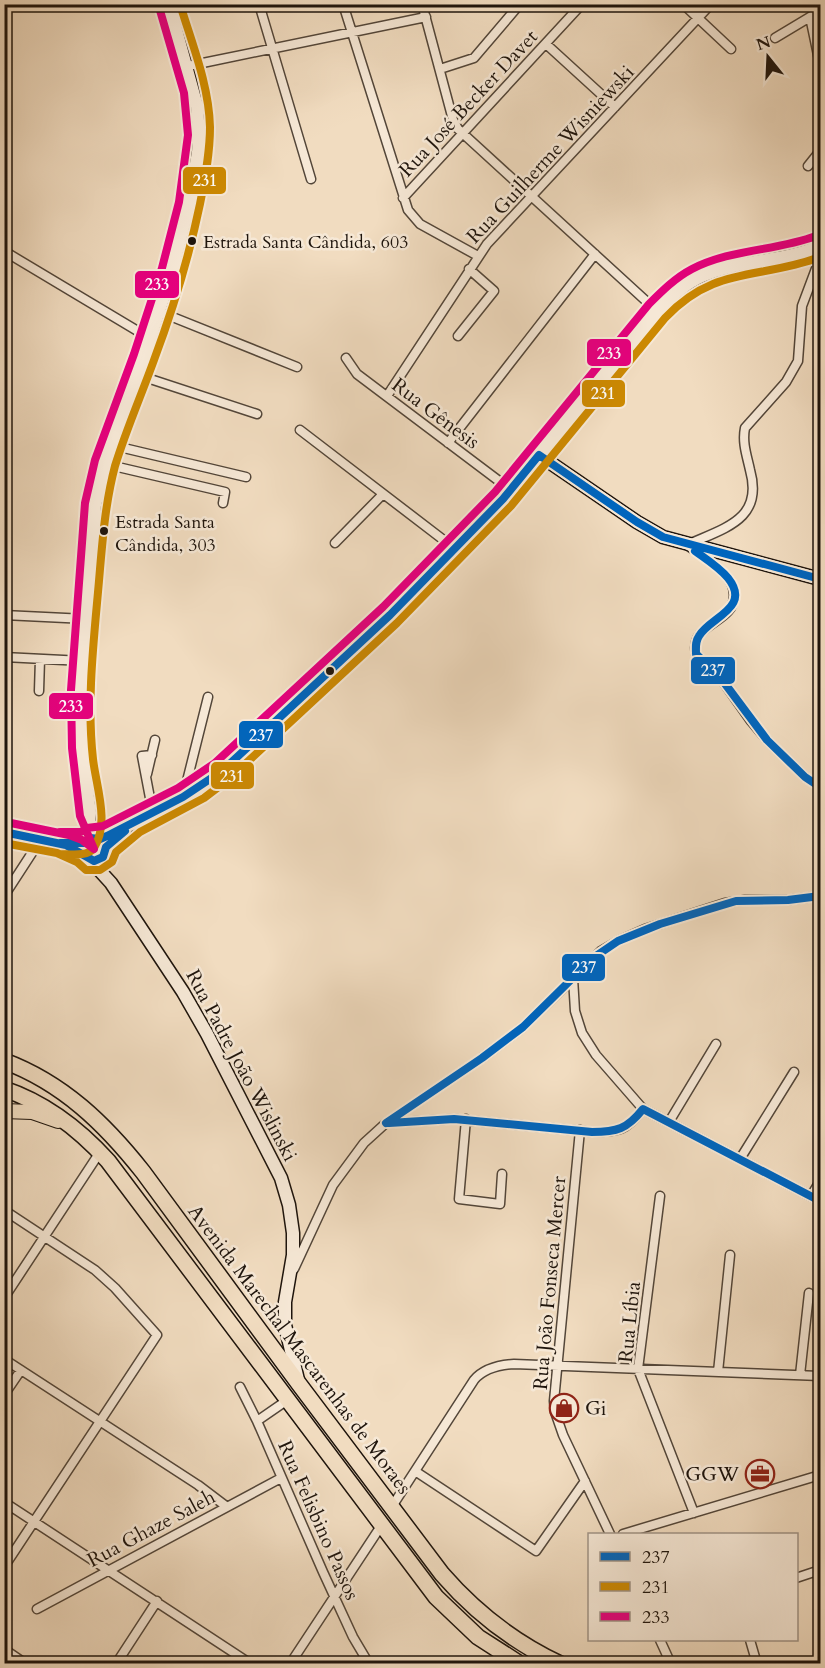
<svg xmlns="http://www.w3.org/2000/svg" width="825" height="1668" font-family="Cardo,serif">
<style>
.green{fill:#cdbaa1;stroke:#766756;stroke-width:1.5}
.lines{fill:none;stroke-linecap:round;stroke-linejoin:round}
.street-casing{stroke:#534639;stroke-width:11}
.secondary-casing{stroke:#1e140c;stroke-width:15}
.primary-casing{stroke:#1e140c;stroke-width:16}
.highway-casing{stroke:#1e140c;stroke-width:18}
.street{stroke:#f6e8d6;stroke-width:8}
.secondary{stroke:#f6e8d6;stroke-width:12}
.primary{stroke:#f1dcc0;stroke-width:14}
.highway{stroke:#f1dcc0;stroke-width:15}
.bus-1-casing{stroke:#f6e8d6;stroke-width:12}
.bus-2-casing{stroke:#f6e8d6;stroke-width:12}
.bus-3-casing{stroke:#f6e8d6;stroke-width:12}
.bus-1{stroke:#0065bd;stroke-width:8}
.bus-2{stroke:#cc8902;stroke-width:8}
.bus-3{stroke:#e5007d;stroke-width:8}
.bus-dot{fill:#1e140c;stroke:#f6e8d6;stroke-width:2}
.labels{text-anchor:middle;stroke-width:5;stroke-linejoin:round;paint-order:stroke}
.bus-label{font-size:18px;fill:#1e140c;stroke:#f6e8d6;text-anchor:start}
.street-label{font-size:20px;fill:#1e140c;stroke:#f6e8d6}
.poi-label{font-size:20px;fill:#1e140c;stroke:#f6e8d6;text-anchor:start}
.line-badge{stroke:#f6e8d6;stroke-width:2}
.badge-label{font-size:16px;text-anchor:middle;font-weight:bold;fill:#fff}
</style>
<rect width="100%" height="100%" fill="#f1dcc0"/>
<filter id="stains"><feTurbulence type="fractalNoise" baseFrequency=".00333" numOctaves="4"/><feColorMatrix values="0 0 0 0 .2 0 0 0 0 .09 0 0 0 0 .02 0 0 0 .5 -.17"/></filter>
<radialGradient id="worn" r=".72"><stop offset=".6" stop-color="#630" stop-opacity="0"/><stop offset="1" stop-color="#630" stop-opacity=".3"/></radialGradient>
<path class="green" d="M 217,767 L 210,775 L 192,785 L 193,774 Z"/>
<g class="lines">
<g class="street-casing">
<path id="street" d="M 259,4 L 311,179
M 343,4 L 408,210 L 420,224 L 478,256
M 422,4 L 453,120 L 458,129 L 657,311
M 683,4 L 731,49
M 810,17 L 820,65
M 775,38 L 820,11
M 546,44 L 615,107
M 188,66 L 426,17
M 440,69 L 474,58 L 520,4
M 808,166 L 820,151
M 403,198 L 582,4
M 4,251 L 151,339
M 820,258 L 802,306 L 798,361 L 786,382 L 745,428 C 742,443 747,456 750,470 C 764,520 724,528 687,545 C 701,555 717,565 728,578 C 732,583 734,589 734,595 C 735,624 689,622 696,654 L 720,677 L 751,721 L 767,740 L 805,777 L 820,787
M 160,312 L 297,367
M 458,336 L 494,291 L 469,269
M 346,358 L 357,374 L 511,490
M 138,375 L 257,414
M 387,396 L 487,244 L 711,4
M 300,430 L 454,548
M 448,443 L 595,254
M 111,445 L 246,477
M 105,464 L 225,492 L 223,503
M 335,543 L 383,494
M 4,615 L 86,619
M 4,657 L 83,661
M 39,691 L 40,659
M 152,755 L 142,756 L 150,798 L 157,811
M 147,774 L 155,740
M 183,797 L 208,697
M 4,896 L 41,839
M 573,978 L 575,1011 L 582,1033 L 596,1055 L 643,1109 L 820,1201
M 466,1119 L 459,1199 L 500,1204 L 502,1174
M 669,1122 L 716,1044
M 387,1123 L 454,1119 L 592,1132 C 619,1132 626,1131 643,1109
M 580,1130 L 554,1401 L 555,1412 L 563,1435 L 610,1534
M 740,1159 L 794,1072
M 660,1196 L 638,1369 L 694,1513
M 811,1196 L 820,1181
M 4,1210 L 95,1270 L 115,1288 L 157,1335 L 4,1567
M 294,1269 L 333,1185 L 364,1143 L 386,1123 L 482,1058 L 523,1027 L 601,951 L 618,941 L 645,929 L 725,903 L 745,900 L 788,900 L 820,896
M 4,1298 L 100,1152
M 4,1359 L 198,1485 L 227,1507
M 718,1372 L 730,1255
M 800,1375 L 809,1293
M 240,1387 L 257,1421
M 4,1395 L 21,1370
M 286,1401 L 257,1421 L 323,1572 L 353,1637 L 369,1664
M 415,1471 L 536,1551 L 585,1481
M 4,1502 L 251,1664
M 391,1508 L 474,1380 C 484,1368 499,1365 514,1364 L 820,1376
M 623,1534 L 820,1475
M 796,1578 L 820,1570
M 37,1609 L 281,1478
M 660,1640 L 671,1664
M 750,1640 L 757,1664
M 4,1649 L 26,1664
M 116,1664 L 157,1601
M 290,1664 L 381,1526"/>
</g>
<g class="secondary-casing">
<path id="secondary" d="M 539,455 L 637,522 L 663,537 L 820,579
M 4,832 C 27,837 53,839 74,848 C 82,852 85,858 94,861 L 103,857 C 110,847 102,842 98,833
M 87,840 L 90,813 L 83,760 L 81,702 L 95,505 L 105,464 L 144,357 L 172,271 L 189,204 L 198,152 L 199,135 L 197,106 L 169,4
M 83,853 L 83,846 L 90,838 L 100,839 L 134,823 L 198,789 L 222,771 L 390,615 L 503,499 L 657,311 C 670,297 684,284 702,276 C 737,260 784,262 820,246
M 90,860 L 111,883 L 183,992 L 207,1034 L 281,1178 L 289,1205 L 293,1233 L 293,1255 L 285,1302 L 285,1325 L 298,1380"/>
</g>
<g class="primary-casing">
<path id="primary" d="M 4,1111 L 32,1112 L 58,1121"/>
</g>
<g class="highway-casing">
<path id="highway" d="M 4,1061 C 63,1083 105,1124 143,1172 L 299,1384 L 442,1574 C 475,1612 513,1642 560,1664
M 4,1089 C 46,1103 79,1129 108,1161 L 436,1597 L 478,1637 L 520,1664"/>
</g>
<use href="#street" class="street"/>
<use href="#secondary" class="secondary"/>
<use href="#primary" class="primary"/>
<use href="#highway" class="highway"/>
<g class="bus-1-casing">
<path id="bus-1" d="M 695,551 C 706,559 719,567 728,578 C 752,608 710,617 699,636 C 695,642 696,647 696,654 L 720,677 L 767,740 L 805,777 L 820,787
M 4,832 L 66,845 L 94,861 L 103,857 L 106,847 L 125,831
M 60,843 L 85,843 L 90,838 L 100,839 L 107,836 L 183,797 L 222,771 L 390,615 L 503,499 L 539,455 L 637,522 L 663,537 L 820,579
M 386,1123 L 482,1058 L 523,1027 L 593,958 L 618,941 L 660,924 L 736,901 L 788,900 L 820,896
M 389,1123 L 454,1119 L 592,1132 C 617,1132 627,1129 643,1109 L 820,1201"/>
</g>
<g class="bus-2-casing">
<path id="bus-2" d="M 4,843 L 57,853 L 77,862 L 86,870 L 100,870 L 112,862 L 116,852 L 140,832 L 204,798 L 229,779 L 397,623 L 511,506 L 665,318 C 715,265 759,280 820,257
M 60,854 C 70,854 88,857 94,848 C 110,823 96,786 93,759 C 86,697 95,631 100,569 C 103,534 106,500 115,466 C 126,430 141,396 154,360 C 173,309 189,257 200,204 C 205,179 210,153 210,127 C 209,85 192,44 180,4"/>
</g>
<g class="bus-3-casing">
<path id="bus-3" d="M 6,822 L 69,835 L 82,840 L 94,849 L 80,816 L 72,748 L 71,690 L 85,503 L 95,460 L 134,354 L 162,268 L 179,202 L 188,135 L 184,93 L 159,7
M 60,832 L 81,832 L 87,828 L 103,826 L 178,788 L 215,763 L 383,607 L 495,492 L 649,304 C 662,291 675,278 692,269 C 730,249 776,251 816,236"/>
</g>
<use href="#bus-1" class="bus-1"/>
<use href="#bus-2" class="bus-2"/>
<use href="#bus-3" class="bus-3"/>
</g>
<defs>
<g id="shop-ring" transform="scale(1.5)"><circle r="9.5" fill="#f6e8d6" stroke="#8f2418" stroke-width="1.5"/><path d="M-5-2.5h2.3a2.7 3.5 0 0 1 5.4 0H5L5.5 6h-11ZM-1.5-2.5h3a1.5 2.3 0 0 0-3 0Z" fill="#8f2418"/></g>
<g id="office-ring" transform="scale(1.5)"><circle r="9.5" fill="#f6e8d6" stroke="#8f2418" stroke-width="1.5"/><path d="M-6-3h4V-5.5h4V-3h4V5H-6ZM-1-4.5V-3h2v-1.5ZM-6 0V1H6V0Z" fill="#8f2418"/></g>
</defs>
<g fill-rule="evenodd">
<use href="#shop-ring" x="564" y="1408"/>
<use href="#office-ring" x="760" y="1474"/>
</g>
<g class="bus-dot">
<circle cx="192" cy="241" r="5"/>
<circle cx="104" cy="531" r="5"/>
<circle cx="330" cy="671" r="5"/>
</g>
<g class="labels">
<g class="bus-label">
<text x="203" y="248">Estrada Santa Cândida, 603</text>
<text x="115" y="528">Estrada Santa<tspan x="115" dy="23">Cândida, 303</tspan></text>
</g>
<g class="street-label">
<text transform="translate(468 103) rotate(-47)" y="7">Rua José Becker Davet</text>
<text transform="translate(550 154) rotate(-47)" y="7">Rua Guilherme Wisniewski</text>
<text transform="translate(436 413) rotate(37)" y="7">Rua Gênesis</text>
<text transform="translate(242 1065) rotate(62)" y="7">Rua Padre João Wislinski</text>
<text transform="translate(549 1283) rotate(-85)" y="7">Rua João Fonseca Mercer</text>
<text transform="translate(629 1322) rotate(-84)" y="7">Rua Líbia</text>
<text transform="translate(300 1349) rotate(53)" y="7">Avenida Marechal Mascarenhas de Moraes</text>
<text transform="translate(319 1520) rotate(66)" y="7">Rua Felisbino Passos</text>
<text transform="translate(151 1528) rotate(-28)" y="7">Rua Ghaze Saleh</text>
</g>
<g class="poi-label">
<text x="585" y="1415">Gi</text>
<text x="739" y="1481" text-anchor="end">GGW</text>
</g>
</g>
<g class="line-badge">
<rect x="182" y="166" width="45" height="29" rx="6" fill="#cc8902"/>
<rect x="134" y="270" width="46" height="29" rx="6" fill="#e5007d"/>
<rect x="586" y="338" width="46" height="29" rx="6" fill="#e5007d"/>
<rect x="581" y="379" width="45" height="29" rx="6" fill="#cc8902"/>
<rect x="690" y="656" width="46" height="29" rx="6" fill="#0065bd"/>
<rect x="48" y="692" width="46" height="28" rx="6" fill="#e5007d"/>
<rect x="238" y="720" width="46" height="29" rx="6" fill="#0065bd"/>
<rect x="210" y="761" width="45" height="29" rx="6" fill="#cc8902"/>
<rect x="561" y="953" width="45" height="29" rx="6" fill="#0065bd"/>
</g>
<g class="badge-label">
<text x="205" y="186">231</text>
<text x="157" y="290">233</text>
<text x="609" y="359">233</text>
<text x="603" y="399">231</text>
<text x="713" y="676">237</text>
<text x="71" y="712">233</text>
<text x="261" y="741">237</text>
<text x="232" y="782">231</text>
<text x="584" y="973">237</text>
</g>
<rect width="825" height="1668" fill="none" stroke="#f1dcc0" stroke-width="24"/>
<rect x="6" y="6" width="813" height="1656" fill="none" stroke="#1e140c" stroke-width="3"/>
<rect x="12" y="12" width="801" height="1644" fill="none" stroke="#1e140c" stroke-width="1.5"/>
<rect x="588" y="1533" width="210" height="108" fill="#f6e8d6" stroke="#a09385" stroke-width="1.5"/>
<rect x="600" y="1552" width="30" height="9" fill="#0065bd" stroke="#a09385" stroke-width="1.5"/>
<text x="642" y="1563" font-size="18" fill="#1e140c">237</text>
<rect x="600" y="1582" width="30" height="9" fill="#cc8902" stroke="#a09385" stroke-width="1.5"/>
<text x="642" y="1593" font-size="18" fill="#1e140c">231</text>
<rect x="600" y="1612" width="30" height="9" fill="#e5007d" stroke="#a09385" stroke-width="1.5"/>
<text x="642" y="1623" font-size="18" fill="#1e140c">233</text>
<g transform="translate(768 57) rotate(342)" stroke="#f6e8d6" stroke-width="4.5" paint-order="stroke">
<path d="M0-4.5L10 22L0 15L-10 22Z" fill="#1e140c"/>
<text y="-9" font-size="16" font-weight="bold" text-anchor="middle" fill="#1e140c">N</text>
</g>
<rect width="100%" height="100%" filter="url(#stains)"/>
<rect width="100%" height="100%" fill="url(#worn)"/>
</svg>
